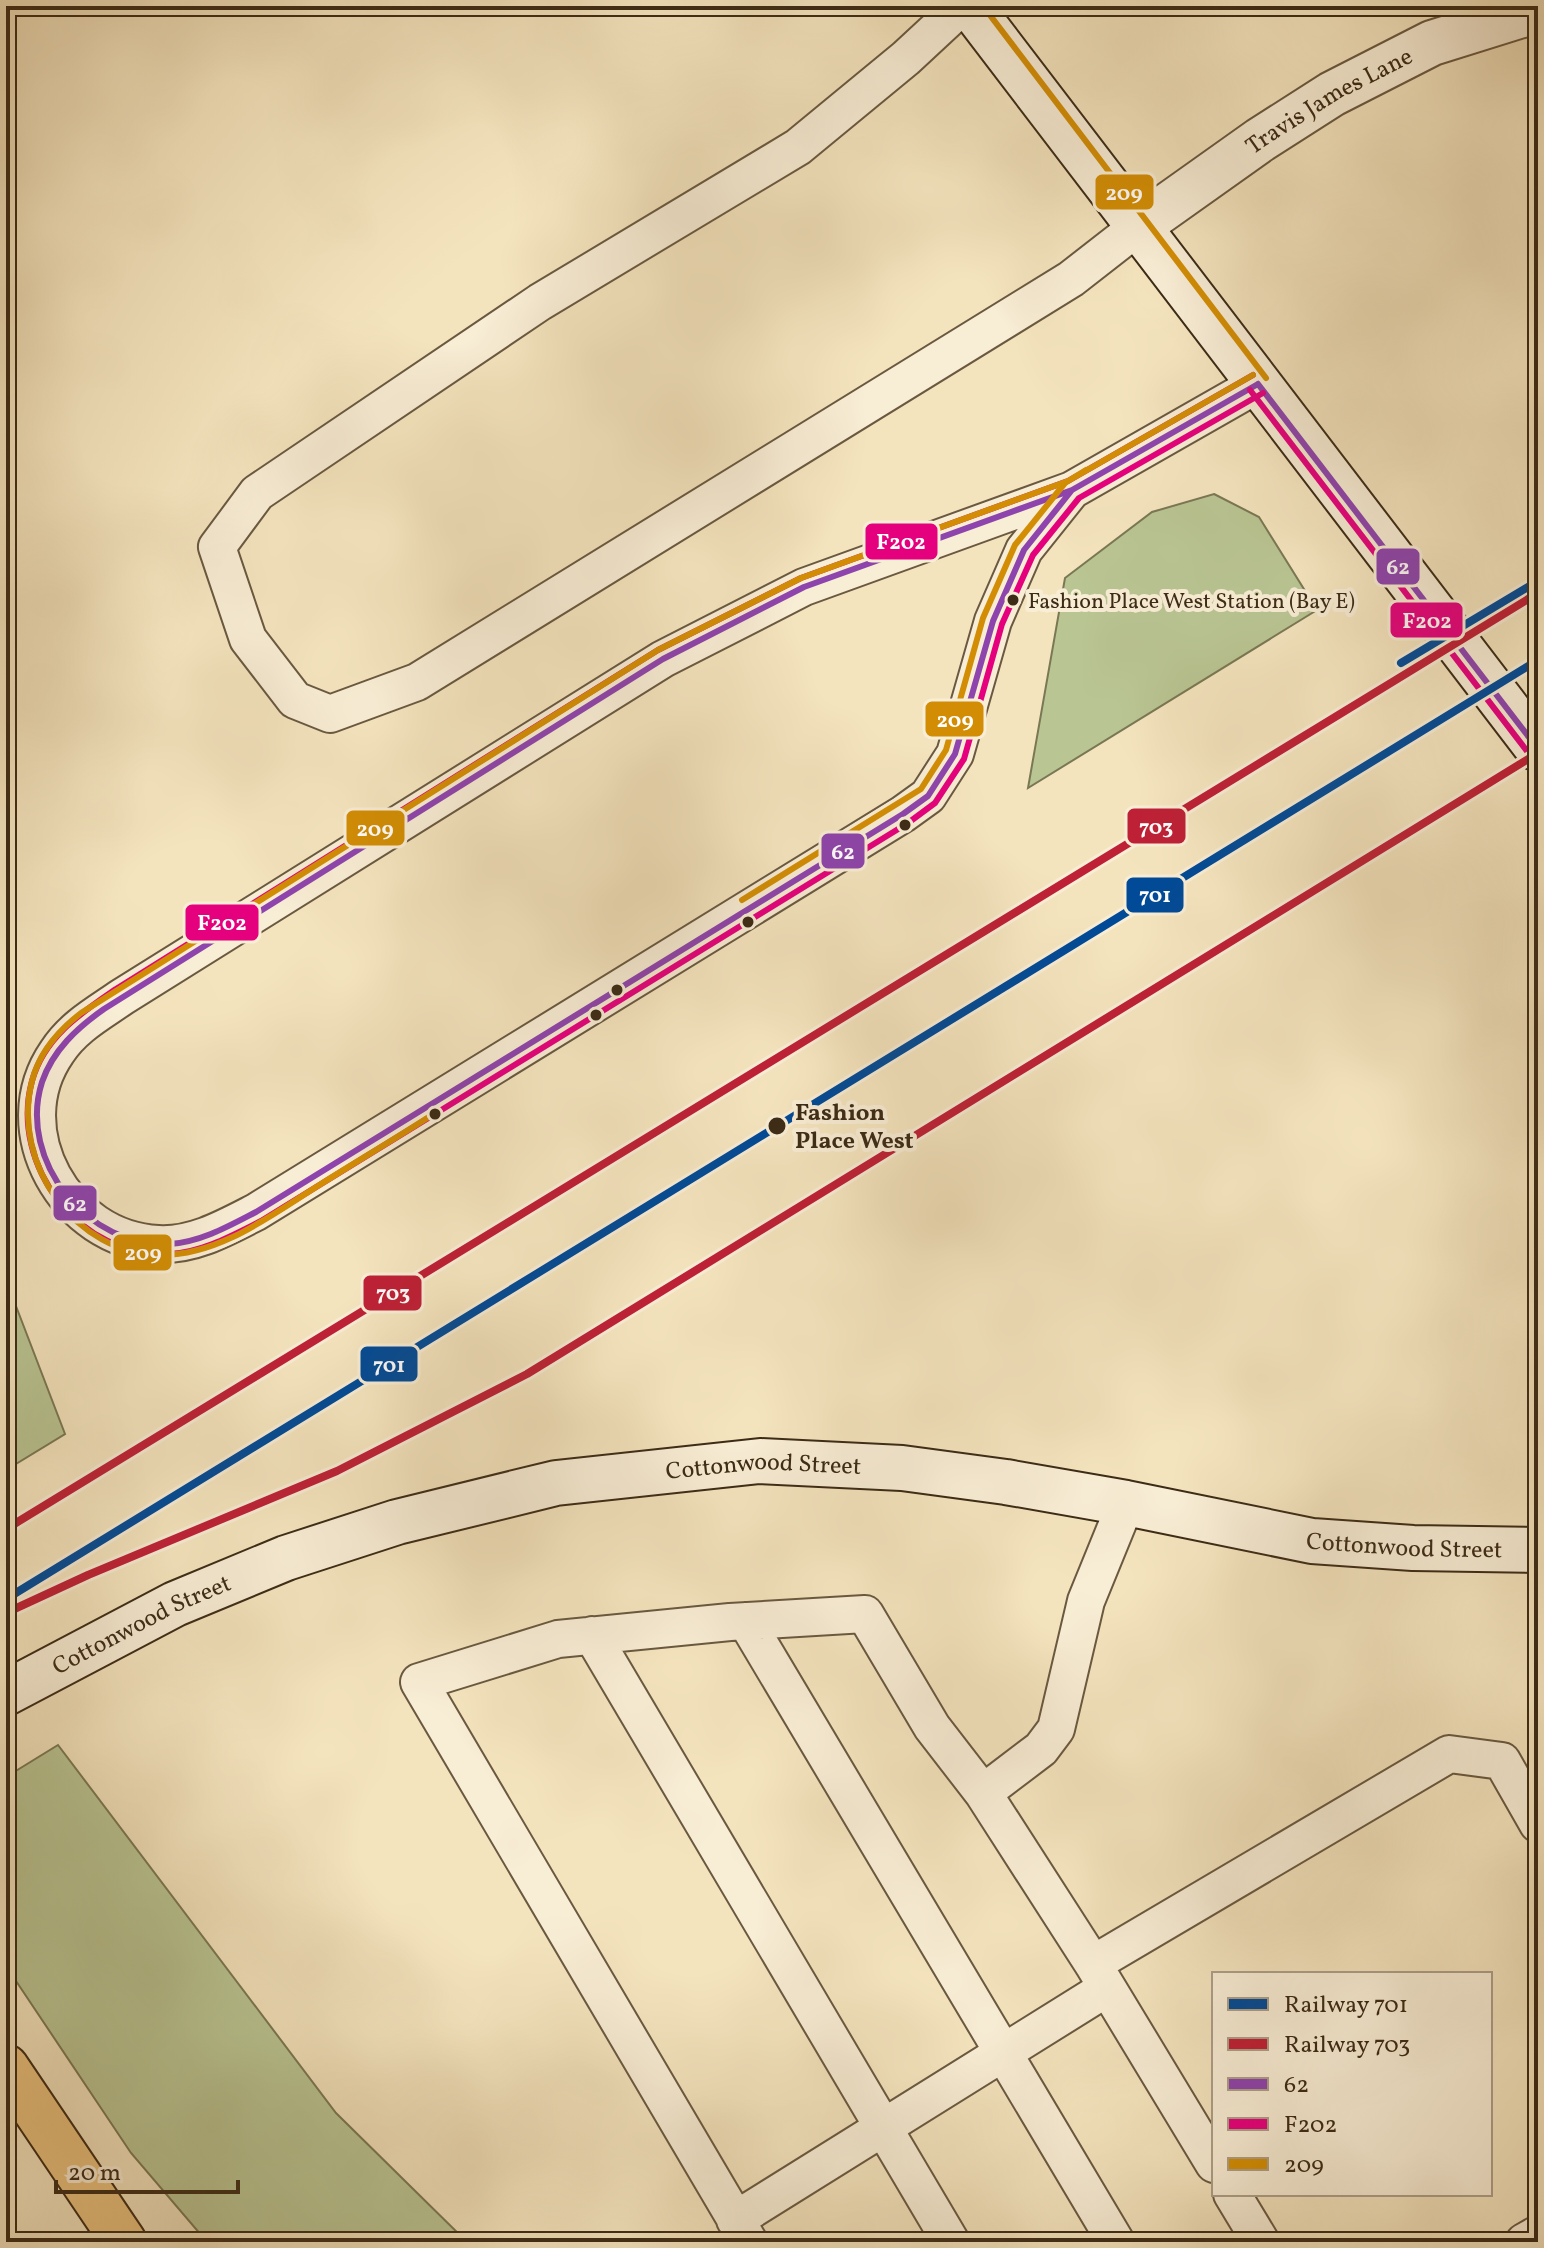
<svg xmlns="http://www.w3.org/2000/svg" width="1544" height="2248" font-family="Vollkorn,serif">
<style>
.green{fill:#b9c593;stroke:#7a7854;stroke-width:2}
.lines{fill:none;stroke-linecap:round;stroke-linejoin:round}
.lane-casing{stroke:#6a5940;stroke-width:40}
.street-casing{stroke:#6a5940;stroke-width:48}
.secondary-casing{stroke:#3c2b16;stroke-width:48}
.highway-casing{stroke:#3c2b16;stroke-width:48}
.lane{stroke:#f8edd5;stroke-width:36}
.street{stroke:#f8edd5;stroke-width:44}
.secondary{stroke:#f8edd5;stroke-width:44}
.highway{stroke:#eac27f;stroke-width:44}
.bus-1-casing{stroke:#f8edd5;stroke-width:12}
.bus-2-casing{stroke:#f8edd5;stroke-width:12}
.bus-3-casing{stroke:#f8edd5;stroke-width:12}
.bus-1{stroke:#8e44ad;stroke-width:6}
.bus-2{stroke:#e5007d;stroke-width:6}
.bus-3{stroke:#d28d04;stroke-width:6}
.rail-1-casing{stroke:#f8edd5;stroke-width:14}
.rail-2-casing{stroke:#f8edd5;stroke-width:14}
.rail-1{stroke:#004a97;stroke-width:8}
.rail-2{stroke:#be2036;stroke-width:8}
.bus-dot{fill:#3c2b16;stroke:#f8edd5;stroke-width:3}
.labels{text-anchor:middle;stroke-width:8;stroke-linejoin:round;paint-order:stroke}
.bus-label{font-size:22px;fill:#3c2b16;stroke:#f8edd5;text-anchor:start}
.street-label{font-size:24px;fill:#3c2b16;stroke:#f8edd5}
.stop-label{font-size:24px;font-weight:bold;fill:#3c2b16;stroke:#f8edd5;text-anchor:start}
.line-badge{stroke:#f8edd5;stroke-width:3}
.badge-label{font-size:22px;text-anchor:middle;font-weight:bold;fill:#fff}
</style>
<rect width="100%" height="100%" fill="#f4e4be"/>
<filter id="stains"><feTurbulence type="fractalNoise" baseFrequency=".0025" numOctaves="4"/><feColorMatrix values="0 0 0 0 .2 0 0 0 0 .09 0 0 0 0 .02 0 0 0 .5 -.17"/></filter>
<radialGradient id="worn" r=".72"><stop offset=".6" stop-color="#630" stop-opacity="0"/><stop offset="1" stop-color="#630" stop-opacity=".3"/></radialGradient>
<path class="green" d="M 1214,494 L 1259,517 L 1317,610 L 1028,788 L 1065,578 L 1152,512 Z
M 6,1280 L 65,1434 L 6,1470 Z
M 58,1745 L 336,2113 L 467,2242 L 207,2242 L 131,2153 L 6,1966 L 6,1777 Z"/>
<g class="lines">
<g class="lane-casing">
<path id="lane" d="M 962,6 L 906,58 L 798,147 L 540,302 L 257,493 L 217,547 L 248,639 L 295,700 L 330,714 L 417,682 L 1071,279 L 1139,226
M 1072,490 L 1024,550 L 993,621 L 955,754 L 928,796 L 903,814 L 256,1212 C 225,1228 193,1246 158,1244 C 66,1240 3,1130 57,1052 C 73,1027 99,1013 122,997 L 663,659 L 804,587 L 1072,490 L 1258,384
M 1126,1503 L 1086,1601 L 1056,1729 L 1041,1749 L 983,1793 L 1093,1964 L 1214,2164
M 746,1621 L 1116,2242
M 592,1635 L 951,2242
M 1093,1964 L 1449,1754 L 1502,1761 L 1538,1824
M 1232,2194 L 1261,2242
M 735,2220 L 1107,1988
M 749,2242 L 419,1682 L 558,1639 L 730,1622 L 865,1614 L 932,1727 L 983,1793
M 1524,2242 L 1538,2234"/>
</g>
<g class="street-casing">
<g id="street">
<path id="s1" d="M 1139,226 L 1260,140 L 1332,94 L 1432,43 L 1538,10"/>
</g>
</g>
<g class="secondary-casing">
<g id="secondary">
<path d="M 970,6 L 1538,749"/>
<path id="s2" d="M 6,1693 L 175,1604 L 286,1558 L 397,1522 L 556,1483 L 760,1461 L 902,1468 L 1006,1482 L 1126,1503 L 1312,1541 L 1413,1548 L 1538,1550"/>
</g>
</g>
<g class="highway-casing">
<path id="highway" d="M 6,2067 L 124,2242"/>
</g>
<use href="#lane" class="lane"/>
<use href="#street" class="street"/>
<use href="#secondary" class="secondary"/>
<use href="#highway" class="highway"/>
<g class="bus-1-casing">
<path id="bus-1" d="M 1258,384 L 1538,749
M 1072,490 L 1024,550 L 993,621 L 955,754 L 928,796 L 903,814 L 256,1212 C 229,1226 201,1242 170,1244 C 89,1249 17,1161 42,1082 C 53,1050 77,1028 104,1009 L 663,659 L 804,587 Z
M 1072,490 L 1258,384"/>
</g>
<g class="bus-2-casing">
<path id="bus-2" d="M 1253,375 L 1068,481 L 801,578 L 658,650 L 116,989 C 81,1013 44,1037 32,1081 C 9,1166 81,1259 170,1254 C 203,1252 233,1235 261,1221 L 908,823 L 935,803 L 964,759 L 1002,624 L 1033,555 L 1079,498 L 1263,393
M 1250,390 L 1530,755"/>
</g>
<g class="bus-3-casing">
<path id="bus-3" d="M 983,6 L 1266,378
M 742,900 L 921,789 L 946,750 L 983,618 L 1015,545 L 1065,483 L 1086,470
M 435,1113 C 398,1137 359,1160 321,1184 C 274,1213 221,1255 162,1255 C 75,1255 11,1163 32,1081 C 39,1053 59,1030 81,1013 L 658,650 L 801,578 L 1068,481 L 1253,375"/>
</g>
<use href="#bus-1" class="bus-1"/>
<use href="#bus-2" class="bus-2"/>
<use href="#bus-3" class="bus-3"/>
<g class="rail-1-casing">
<path id="rail-1" d="M 1401,663 L 1538,581
M 6,1599 L 1538,660"/>
</g>
<g class="rail-2-casing">
<path id="rail-2" d="M 11,1526 L 1538,593
M 10,1611 L 88,1575 L 337,1471 L 527,1374 L 1538,753"/>
</g>
<use href="#rail-1" class="rail-1"/>
<use href="#rail-2" class="rail-2"/>
</g>
<g class="bus-dot">
<circle cx="1013" cy="600" r="7"/>
<circle cx="905" cy="825" r="7"/>
<circle cx="748" cy="922" r="7"/>
<circle cx="617" cy="990" r="7"/>
<circle cx="596" cy="1015" r="7"/>
<circle cx="435" cy="1114" r="7"/>
<circle cx="777" cy="1126" r="10"/>
</g>
<g class="labels">
<g class="bus-label">
<text x="1028" y="608">Fashion Place West Station (Bay E)</text>
</g>
<g class="street-label">
<text dy="8" stroke="none"><textPath href="#s1" startOffset="228">Travis James Lane</textPath></text>
<text dy="8" stroke="none"><textPath href="#s2" startOffset="800">Cottonwood Street</textPath></text>
<text dy="8" stroke="none"><textPath href="#s2" startOffset="1448">Cottonwood Street</textPath></text>
<text dy="8" stroke="none"><textPath href="#s2" startOffset="152">Cottonwood Street</textPath></text>
</g>
<g class="stop-label">
<text x="795" y="1120">Fashion<tspan x="795" dy="28">Place West</tspan></text>
</g>
</g>
<g class="line-badge">
<rect x="1094" y="173" width="61" height="38" rx="8" fill="#d28d04"/>
<rect x="864" y="522" width="75" height="39" rx="8" fill="#e5007d"/>
<rect x="1375" y="547" width="46" height="39" rx="8" fill="#8e44ad"/>
<rect x="1389" y="601" width="75" height="38" rx="8" fill="#e5007d"/>
<rect x="924" y="700" width="61" height="38" rx="8" fill="#d28d04"/>
<rect x="1126" y="807" width="61" height="38" rx="8" fill="#be2036"/>
<rect x="345" y="809" width="61" height="38" rx="8" fill="#d28d04"/>
<rect x="820" y="832" width="46" height="38" rx="8" fill="#8e44ad"/>
<rect x="1125" y="876" width="60" height="38" rx="8" fill="#004a97"/>
<rect x="184" y="903" width="76" height="39" rx="8" fill="#e5007d"/>
<rect x="52" y="1184" width="46" height="38" rx="8" fill="#8e44ad"/>
<rect x="112" y="1233" width="61" height="39" rx="8" fill="#d28d04"/>
<rect x="362" y="1274" width="61" height="38" rx="8" fill="#be2036"/>
<rect x="359" y="1345" width="60" height="38" rx="8" fill="#004a97"/>
</g>
<g class="badge-label">
<text x="1124" y="200">209</text>
<text x="901" y="549">F202</text>
<text x="1398" y="574">62</text>
<text x="1427" y="628">F202</text>
<text x="955" y="727">209</text>
<text x="1156" y="834">703</text>
<text x="375" y="836">209</text>
<text x="843" y="859">62</text>
<text x="1155" y="902">701</text>
<text x="222" y="930">F202</text>
<text x="75" y="1211">62</text>
<text x="143" y="1260">209</text>
<text x="393" y="1300">703</text>
<text x="389" y="1372">701</text>
</g>
<rect width="1544" height="2248" fill="none" stroke="#f4e4be" stroke-width="32"/>
<rect x="8" y="8" width="1528" height="2232" fill="none" stroke="#3c2b16" stroke-width="4"/>
<rect x="16" y="16" width="1512" height="2216" fill="none" stroke="#3c2b16" stroke-width="2"/>
<rect x="1212" y="1972" width="280" height="224" fill="#f8edd5" stroke="#ad9f89" stroke-width="2"/>
<rect x="1228" y="1998" width="40" height="12" fill="#004a97" stroke="#ad9f89" stroke-width="2"/>
<text x="1284" y="2012" font-size="24" fill="#3c2b16">Railway 701</text>
<rect x="1228" y="2038" width="40" height="12" fill="#be2036" stroke="#ad9f89" stroke-width="2"/>
<text x="1284" y="2052" font-size="24" fill="#3c2b16">Railway 703</text>
<rect x="1228" y="2078" width="40" height="12" fill="#8e44ad" stroke="#ad9f89" stroke-width="2"/>
<text x="1284" y="2092" font-size="24" fill="#3c2b16">62</text>
<rect x="1228" y="2118" width="40" height="12" fill="#e5007d" stroke="#ad9f89" stroke-width="2"/>
<text x="1284" y="2132" font-size="24" fill="#3c2b16">F202</text>
<rect x="1228" y="2158" width="40" height="12" fill="#d28d04" stroke="#ad9f89" stroke-width="2"/>
<text x="1284" y="2172" font-size="24" fill="#3c2b16">209</text>
<path d="M56 2180v12h182v-12" fill="none" stroke="#3c2b16" stroke-width="4"/>
<text x="68" y="2180" font-size="24" fill="#3c2b16" stroke="#f8edd5" stroke-width="6" paint-order="stroke">20 m</text>
<rect width="100%" height="100%" filter="url(#stains)"/>
<rect width="100%" height="100%" fill="url(#worn)"/>
</svg>
